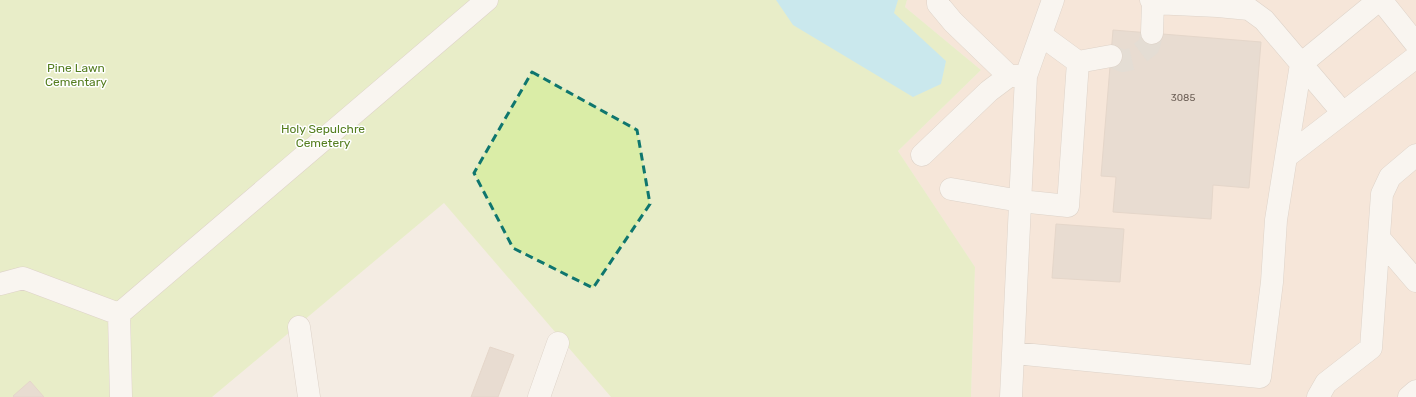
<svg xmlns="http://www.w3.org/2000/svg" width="1416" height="397" font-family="Rubik,sans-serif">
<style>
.commercial{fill:#f8ddcc}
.green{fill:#daeda7}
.water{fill:#98e3f8}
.building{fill:#d9c7bb;stroke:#d2bbaa}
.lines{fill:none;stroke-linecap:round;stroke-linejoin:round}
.minor-tunnel{stroke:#d1c9c0;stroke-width:22;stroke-dasharray:22 11;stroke-linecap:butt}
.minor-casing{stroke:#c3b4a8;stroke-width:23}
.minor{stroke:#fff;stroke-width:22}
.marked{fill:none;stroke:#0f766e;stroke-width:3;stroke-dasharray:8 5;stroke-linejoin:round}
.labels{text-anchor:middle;stroke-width:3;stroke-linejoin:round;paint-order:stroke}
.number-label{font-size:10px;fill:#6b5e55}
.park-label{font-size:12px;fill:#557e20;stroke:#fff}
</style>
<rect width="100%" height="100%" fill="#f4ece3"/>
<path class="commercial" d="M 907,0 L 1416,0 L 1416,397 L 971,397 L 975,267 L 898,151 L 981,70 L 905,7 Z"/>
<path class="green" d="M 0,0 L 907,0 L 905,7 L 981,70 L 898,151 L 975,267 L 971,397 L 611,397 L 444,203 L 212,397 L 0,397 Z"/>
<path class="water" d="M 776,0 L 898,0 L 894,13 L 946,61 L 941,84 L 913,97 L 793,25 Z"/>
<path class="building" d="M 1113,30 L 1261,42 L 1249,188 L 1213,185 L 1211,219 L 1113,212 L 1116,177 L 1101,176 Z
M 1056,224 L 1124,229 L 1120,282 L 1052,278 Z
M 490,347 L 514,355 L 498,397 L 471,397 Z
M 30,381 L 44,397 L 14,397 L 13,396 Z"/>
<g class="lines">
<path class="minor-tunnel" d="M 1111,56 L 1123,61 L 1132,59 L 1149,46 L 1152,33"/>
<g class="minor-casing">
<path id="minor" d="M 938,0 L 938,4 L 953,22 L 1009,76
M 1151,0 L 1153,3 L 1218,6 L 1249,9 L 1264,20 L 1343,113
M 1381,0 L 1416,44
M 1152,33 L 1153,3
M 1078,62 L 1111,56
M 922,155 L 989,91 L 1009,76 L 1026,76
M 1286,157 L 1301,64 L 1379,0
M 951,189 L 1020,201 L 1068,206 L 1078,62 L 1041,35
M 1379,238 L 1416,281
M 0,284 L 23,278 L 119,314
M 119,314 L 487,0
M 119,314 L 121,397
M 299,327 L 309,397
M 1013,353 L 1260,377 L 1272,282 L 1276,220 L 1286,157 L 1416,57
M 539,397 L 558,343
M 1011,397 L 1026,76 L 1053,0
M 1318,397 L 1326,383 L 1371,348 L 1382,194 L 1390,177 L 1416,155
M 1409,397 L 1416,391"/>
</g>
<use href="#minor" class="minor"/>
</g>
<path d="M0 0H1416V397H0ZM 532,72 L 637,130 L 650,204 L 593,288 L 513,248 L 474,173 Z" fill="#f4ece3" fill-opacity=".55" fill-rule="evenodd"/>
<path class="marked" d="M 532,72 L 637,130 L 650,204 L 593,288 L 513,248 L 474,173 Z"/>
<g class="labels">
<g class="number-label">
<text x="1183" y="101">3085</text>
</g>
<g class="park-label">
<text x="76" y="72">Pine Lawn<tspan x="76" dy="14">Cementary</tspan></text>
<text x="323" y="133">Holy Sepulchre<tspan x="323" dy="14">Cemetery</tspan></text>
</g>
</g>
</svg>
